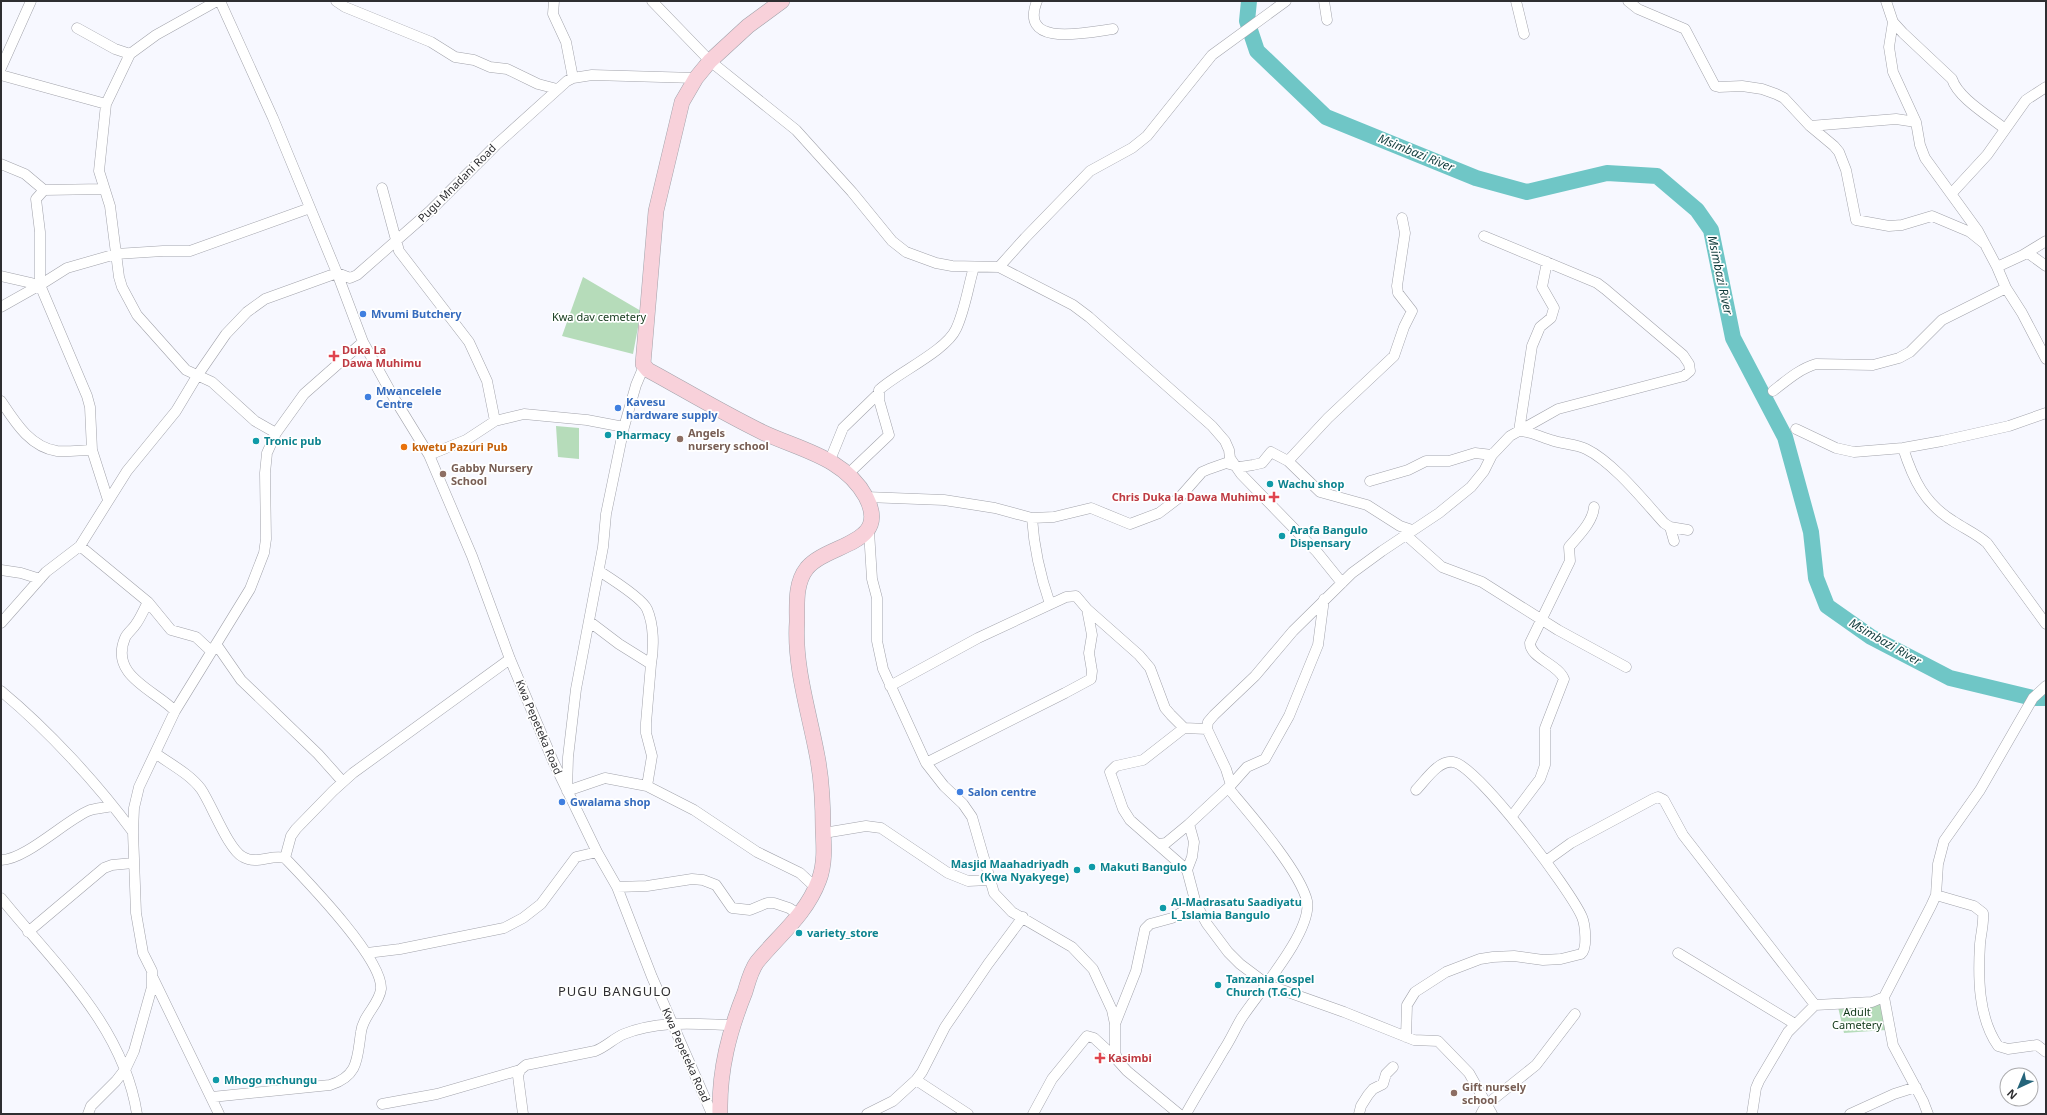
<svg xmlns="http://www.w3.org/2000/svg" width="2047" height="1115" font-family="'Noto Sans',sans-serif">
<style>
.green{fill:#b6dcba}
.lines{fill:none;stroke-linecap:round;stroke-linejoin:round}
.river{stroke:#6fc6c6;stroke-width:16}
.street-casing{stroke:#a2a3ab;stroke-width:11}
.secondary-casing{stroke:#a2a3ab;stroke-width:16}
.street{stroke:#fff;stroke-width:10}
.secondary{stroke:#f8d1da;stroke-width:15}
.shop-dot{fill:#3f7fe0;stroke:#fff;stroke-width:1.5}
.health-dot{fill:#e0444e;stroke:#fff;stroke-width:1.5}
.culture-dot{fill:#0f9aa8;stroke:#fff;stroke-width:1.5}
.education-dot{fill:#8d6e63;stroke:#fff;stroke-width:1.5}
.food-dot{fill:#e8710a;stroke:#fff;stroke-width:1.5}
.labels{text-anchor:middle;stroke-width:3.5;stroke-linejoin:round;paint-order:stroke}
.street-label{font-size:11px;fill:#2e2e31;stroke:#fff}
.shop-label{font-size:11px;font-weight:bold;fill:#366cbe;stroke:#fff;text-anchor:start}
.park-label{font-size:11px;fill:#103718;stroke:#fff}
.health-label{font-size:11px;font-weight:bold;fill:#be3a42;stroke:#fff;text-anchor:start}
.education-label{font-size:11px;font-weight:bold;fill:#785e54;stroke:#fff;text-anchor:start}
.culture-label{font-size:11px;font-weight:bold;fill:#0d838f;stroke:#fff;text-anchor:start}
.food-label{font-size:11px;font-weight:bold;fill:#c56008;stroke:#fff;text-anchor:start}
.water-label{font-size:12px;font-style:italic;fill:#123c3c;stroke:#fff}
.quarter-label{font-size:13px;letter-spacing:1px;fill:#2e2e31;stroke:#fff}
</style>
<rect width="100%" height="100%" fill="#f7f8ff"/>
<path class="green" d="M 583,277 L 641,311 L 633,354 L 562,336 Z
M 556,426 L 579,428 L 579,459 L 558,457 Z
M 1880,1002 L 1886,1030 L 1844,1033 L 1838,1007 Z"/>
<g class="lines">
<path class="river" d="M 1249,1 L 1247,21 L 1257,51 L 1326,117 L 1476,178 L 1527,192 L 1607,173 L 1657,176 L 1697,210 L 1711,230 L 1733,338 L 1785,437 L 1811,532 L 1816,578 L 1827,606 L 1871,637 L 1950,678 L 2033,698 L 2046,698"/>
<g class="street-casing">
<path id="street" d="M 217,1 L 156,35 L 130,54 L 106,104 L 99,171 L 110,206 L 119,277 L 122,287 L 137,315 L 186,370 L 212,382 L 255,421 L 276,433
M 220,1 L 273,118 L 337,273 L 363,342 L 394,398 L 429,455 L 472,556 L 510,659 L 553,761 L 597,852 L 617,887 L 652,977 L 712,1114
M 336,1 L 345,7 L 431,42 L 455,57 L 474,60 L 490,67 L 507,69 L 538,84 L 557,89
M 554,1 L 553,14 L 566,42 L 573,78
M 652,1 L 710,61 L 796,130 L 852,192 L 892,241 L 906,252 L 936,263 L 952,266 L 999,267 L 1073,305 L 1089,317 L 1212,426 L 1225,441 L 1229,450 L 1230,458 L 1241,474 L 1317,552 L 1342,583
M 1037,1 C 1018,49 1089,32 1113,29
M 1324,1 L 1327,20
M 1516,1 L 1524,34
M 1628,1 L 1638,9 L 1685,29 L 1715,86 L 1719,87 L 1742,86 L 1762,89 L 1776,94 L 1784,98 L 1810,126 L 1834,146 L 1839,152 L 1846,170 L 1856,220 L 1889,226 L 1902,225 L 1932,216 L 1970,232 L 1985,244
M 1886,1 L 1893,22 L 1889,47 L 1893,72 L 1916,122 L 1920,145 L 1925,158 L 1978,231 L 1997,267 L 2006,288 L 2022,313 L 2046,359
M 1893,22 L 1903,33 L 1952,79 C 1958,98 1989,116 2005,129
M 77,28 L 115,49 L 130,54
M 1,68 L 31,1
M 1,75 L 106,104
M 1810,126 L 1896,119 L 1916,122
M 1,164 L 25,174 L 44,190
M 382,188 L 399,251 L 469,342 L 487,381 L 495,421
M 104,189 L 44,190 L 36,199 L 40,232 L 40,285 L 87,396 L 90,407 L 92,450 L 108,500
M 1951,194 L 1987,155 L 2026,100 L 2046,87
M 2028,253 L 2046,266
M 999,267 L 1025,238 L 1090,171 L 1132,148 L 1147,136 L 1212,55 L 1286,1
M 1997,267 L 2023,255 L 2046,241
M 1,276 L 40,285 L 67,268 L 116,254 L 163,251 L 190,251 L 310,208
M 1,307 L 40,285
M 644,366 L 636,385 L 624,427 L 606,514 L 603,547 L 576,689 L 568,757 L 567,791 L 605,778 L 647,786 L 694,810 L 757,852 L 800,873 L 815,887
M 1773,391 C 1786,381 1799,369 1816,364 L 1873,365 L 1899,358 L 1910,352 L 1942,320 L 2006,288
M 1,401 C 15,422 30,447 57,451 C 69,452 81,450 92,450
M 1796,429 L 1836,448 L 1854,452 L 1903,448 L 1942,441 L 2009,426 L 2046,413
M 1519,431 C 1530,431 1540,437 1551,440 C 1562,444 1576,444 1586,449 C 1613,462 1644,501 1664,523 L 1670,527 L 1674,541
M 1519,431 L 1532,346 L 1540,327 L 1551,318 L 1554,308 L 1542,287 L 1547,262
M 1903,448 C 1913,479 1924,503 1953,521 C 1965,529 1977,534 1987,543 L 2046,624
M 429,455 L 466,440 L 495,421 L 524,414 L 587,420 L 624,427
M 830,460 L 843,428 L 878,394
M 1288,461 L 1328,418 L 1394,356 L 1404,327 L 1412,311 L 1398,293 L 1397,286 L 1405,233 L 1402,218
M 848,474 L 889,435 L 879,400 L 879,390 C 897,373 946,351 956,329 C 965,310 968,287 974,267
M 1370,481 L 1408,470 L 1426,461 L 1449,461 L 1475,453 L 1492,455
M 866,497 L 944,500 L 995,508 L 1032,518 L 1054,517 L 1091,508 L 1130,524 L 1159,513 L 1180,497 L 1202,472 L 1209,469 L 1226,463 L 1240,467 L 1253,465 L 1262,463 L 1271,452 L 1288,461 L 1320,492 L 1367,505 L 1400,526 L 1412,530
M 1032,518 C 1034,548 1040,575 1050,604
M 1670,527 L 1688,530
M 869,531 L 872,579 L 877,598 L 877,641 L 883,669 L 926,763 L 944,786 L 963,804 L 972,817 L 994,893 L 1012,912 L 1072,947 L 1093,969 L 1112,1010 L 1115,1024 L 1115,1052 L 1118,1061 L 1127,1071 L 1179,1114
M 1406,535 L 1442,567 L 1482,582 L 1558,630 L 1626,667
M 80,546 L 148,602 L 171,630 L 196,637 L 211,651
M 1,570 L 21,573 L 40,579
M 599,571 C 610,578 642,598 647,609 C 654,625 654,647 651,664
M 148,602 C 144,609 141,617 136,624 C 133,629 127,633 125,638 C 109,676 155,690 175,711
M 590,622 L 619,644 L 651,664 L 646,723 L 646,733 L 652,756 L 647,786
M 1,623 L 46,572 L 80,546 L 127,471 L 176,411 L 197,376 L 226,334 L 247,312 L 265,299 L 337,273 L 350,278 L 357,275 L 430,211 L 496,145 L 567,81 L 573,78 L 592,75 L 696,78
M 216,644 L 241,680 L 318,754 L 343,782
M 890,686 L 978,638 L 1066,597 L 1076,596 L 1087,609 L 1139,655 L 1150,668 L 1165,708 L 1171,715 L 1184,728 L 1207,729
M 1,691 C 48,730 97,783 133,832
M 1184,728 L 1143,760 L 1116,766 L 1110,772 L 1123,809 L 1130,820 L 1187,870
M 155,753 C 170,764 190,774 201,789 C 212,805 228,849 243,857 C 257,865 271,854 285,858 C 307,881 383,959 381,989 C 379,1005 363,1015 361,1032 C 357,1058 359,1076 330,1085 L 212,1097
M 926,763 L 1065,693 L 1091,679 L 1092,671 L 1089,653 L 1092,635 L 1087,609
M 1231,785 L 1247,767 L 1265,759 L 1289,716 L 1318,645 L 1324,599
M 1512,816 L 1540,779 L 1545,765 L 1545,728 L 1564,679 C 1558,664 1530,658 1530,643 L 1570,561 L 1569,547 C 1578,536 1593,522 1594,507
M 824,833 L 866,826 L 881,828 L 948,873 L 968,881 L 989,880
M 1160,844 L 1166,843 L 1189,824
M 285,858 L 291,836 L 296,829 L 333,791 L 353,773 L 510,659
M 1,860 C 25,860 65,821 88,811 C 95,808 105,808 112,806
M 1546,861 L 1571,843 L 1653,799 L 1658,797 L 1664,800 L 1683,835 L 1815,1005
M 617,887 L 647,886 L 692,879 L 703,880 L 716,885 L 732,908 L 750,910 L 767,903 L 774,903 L 789,908 L 800,915
M 1936,895 L 1974,906 L 1983,913 C 1984,923 1981,933 1980,944 C 1978,977 1978,1017 1998,1046 L 2008,1049 L 2037,1045 L 2046,1052
M 1,898 C 55,965 123,1025 137,1114
M 1196,904 L 1207,924 L 1228,952 L 1240,964 L 1268,985 L 1344,1012 L 1414,1040 L 1438,1041 L 1469,1073 L 1492,1114
M 28,932 L 104,868 L 112,865 L 133,863
M 367,953 L 400,949 L 504,928 L 523,918 L 541,904 L 576,857 L 597,852
M 1678,953 L 1795,1024
M 153,978 L 219,1114
M 1115,1024 L 1136,971 L 1145,929 L 1150,924 L 1172,918 L 1196,904 L 1187,870 L 1192,857 L 1194,842 L 1189,824 L 1231,785 L 1226,769 L 1207,729 L 1208,722 L 1214,715 L 1255,676 L 1293,631 L 1352,573 L 1382,551 L 1439,513 L 1471,487 L 1484,471 L 1492,455 L 1510,436 L 1558,409 L 1684,376 L 1690,371 L 1689,364 L 1683,355 L 1605,289 L 1597,283 L 1484,236
M 1406,1037 L 1407,1005 L 1415,992 L 1446,972 L 1480,959 L 1493,957 L 1514,956 L 1543,960 L 1561,959 L 1581,954 C 1588,949 1585,924 1582,917 C 1571,891 1477,765 1453,762 C 1438,760 1425,781 1416,790
M 916,1080 L 922,1072 L 945,1027 L 988,964 L 1023,917
M 382,1104 L 437,1094 L 520,1070
M 88,1114 L 91,1106 L 116,1081 L 126,1068 L 134,1051 L 152,987 L 152,971 L 143,953 L 136,913 L 133,832 L 134,808 L 139,787 L 175,711 L 250,589 L 264,553 L 266,539 L 265,473 L 267,453 L 276,433 L 304,394 L 363,342
M 523,1114 L 518,1076 L 520,1070 L 526,1065 L 595,1051 C 606,1047 614,1038 624,1034 C 659,1020 695,1024 731,1025
M 867,1114 L 893,1101 L 916,1080 L 968,1114
M 1033,1114 L 1052,1079 L 1087,1036 L 1094,1038 L 1118,1060
M 1186,1114 C 1198,1092 1211,1072 1223,1051 C 1230,1041 1235,1029 1241,1019 C 1257,994 1313,931 1307,901 C 1300,871 1250,814 1229,789
M 1359,1114 L 1361,1106 L 1368,1095 L 1373,1089 L 1383,1084 L 1386,1074 L 1393,1067
M 1481,1114 L 1486,1105 L 1536,1065 L 1575,1014
M 1752,1114 L 1756,1088 L 1759,1081 L 1788,1032 L 1815,1005 L 1872,1002 L 1884,997
M 1850,1114 L 1894,1094 L 1916,1087
M 1928,1114 L 1923,1101 L 1893,1045 L 1884,997 L 1931,906 L 1936,895 L 1938,864 L 1944,841 L 1980,790 L 2033,698 L 2046,686"/>
</g>
<g class="secondary-casing">
<path id="secondary" d="M 720,1114 C 719,1070 729,1032 745,992 C 748,982 751,970 757,962 C 779,935 806,915 819,880 C 825,864 824,847 823,830 C 823,804 822,780 817,755 C 809,712 794,666 797,622 C 797,604 795,583 807,568 C 828,543 891,545 866,497 C 844,457 800,450 762,432 C 727,415 693,395 659,376 L 648,370 L 643,364 L 656,211 L 682,102 L 696,78 L 710,61 L 748,26 L 782,1"/>
</g>
<use href="#street" class="street"/>
<use href="#secondary" class="secondary"/>
</g>
<g class="shop-dot">
<circle cx="363" cy="314" r="4"/>
<circle cx="368" cy="397" r="4"/>
<circle cx="618" cy="408" r="4"/>
<circle cx="960" cy="792" r="4"/>
<circle cx="562" cy="802" r="4"/>
</g>
<g class="health-dot">
<path d="M332 350h4v4h4v4h-4v4h-4v-4h-4v-4h4z"/>
<path d="M1272 491h4v4h4v4h-4v4h-4v-4h-4v-4h4z"/>
<path d="M1098 1052h4v4h4v4h-4v4h-4v-4h-4v-4h4z"/>
</g>
<g class="culture-dot">
<circle cx="608" cy="435" r="4"/>
<circle cx="256" cy="441" r="4"/>
<circle cx="1270" cy="484" r="4"/>
<circle cx="1282" cy="536" r="4"/>
<circle cx="1092" cy="867" r="4"/>
<circle cx="1077" cy="870" r="4"/>
<circle cx="1163" cy="908" r="4"/>
<circle cx="799" cy="933" r="4"/>
<circle cx="1218" cy="985" r="4"/>
<circle cx="216" cy="1080" r="4"/>
</g>
<g class="education-dot">
<circle cx="680" cy="439" r="4"/>
<circle cx="443" cy="474" r="4"/>
<circle cx="1454" cy="1093" r="4"/>
</g>
<circle class="food-dot" cx="404" cy="447" r="4"/>
<g class="labels">
<g class="street-label">
<text transform="translate(457 183) rotate(-45)" y="4">Pugu Mnadani Road</text>
<text transform="translate(539 727) rotate(67)" y="4">Kwa Pepeteka Road</text>
<text transform="translate(686 1055) rotate(66)" y="4">Kwa Pepeteka Road</text>
</g>
<g class="shop-label">
<text x="371" y="318">Mvumi Butchery</text>
<text x="376" y="395">Mwancelele<tspan x="376" dy="13">Centre</tspan></text>
<text x="626" y="406">Kavesu<tspan x="626" dy="13">hardware supply</tspan></text>
<text x="968" y="796">Salon centre</text>
<text x="570" y="806">Gwalama shop</text>
</g>
<g class="park-label">
<text x="599" y="321">Kwa dav cemetery</text>
<text x="1857" y="1016">Adult<tspan x="1857" dy="13">Cametery</tspan></text>
</g>
<g class="health-label">
<text x="342" y="354">Duka La<tspan x="342" dy="13">Dawa Muhimu</tspan></text>
<text x="1266" y="501" text-anchor="end">Chris Duka la Dawa Muhimu</text>
<text x="1108" y="1062">Kasimbi</text>
</g>
<g class="education-label">
<text x="688" y="437">Angels<tspan x="688" dy="13">nursery school</tspan></text>
<text x="451" y="472">Gabby Nursery<tspan x="451" dy="13">School</tspan></text>
<text x="1462" y="1091">Gift nursely<tspan x="1462" dy="13">school</tspan></text>
</g>
<g class="culture-label">
<text x="616" y="439">Pharmacy</text>
<text x="264" y="445">Tronic pub</text>
<text x="1278" y="488">Wachu shop</text>
<text x="1290" y="534">Arafa Bangulo<tspan x="1290" dy="13">Dispensary</tspan></text>
<text x="1069" y="868" text-anchor="end">Masjid Maahadriyadh<tspan x="1069" dy="13">(Kwa Nyakyege)</tspan></text>
<text x="1100" y="871">Makuti Bangulo</text>
<text x="1171" y="906">Al-Madrasatu Saadiyatu<tspan x="1171" dy="13">L_Islamia Bangulo</tspan></text>
<text x="807" y="937">variety_store</text>
<text x="1226" y="983">Tanzania Gospel<tspan x="1226" dy="13">Church (T.G.C)</tspan></text>
<text x="224" y="1084">Mhogo mchungu</text>
</g>
<g class="food-label">
<text x="412" y="451">kwetu Pazuri Pub</text>
</g>
<g class="water-label">
<text transform="translate(1416 153) rotate(22)" y="4">Msimbazi River</text>
<text transform="translate(1720 275) rotate(78)" y="4">Msimbazi River</text>
<text transform="translate(1885 642) rotate(30)" y="4">Msimbazi River</text>
</g>
<g class="quarter-label">
<text x="615" y="996">PUGU BANGULO</text>
</g>
</g>
<rect width="2047" height="1115" fill="none" stroke="#2e2e31" stroke-width="4"/>
<g transform="translate(2019 1087) rotate(224)"><circle r="19" fill="#ffffff" stroke="#ababad"/>
<path d="M0-3L7 15L0 10L-7 15Z" fill="#25647a"/>
<text y="-6" font-size="11" font-weight="bold" text-anchor="middle" fill="#2e2e31">N</text>
</g>
</svg>
